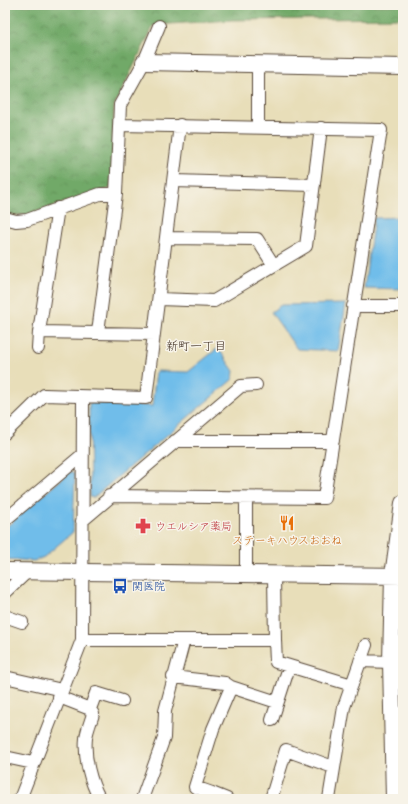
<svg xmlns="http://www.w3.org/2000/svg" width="408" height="804" font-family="Mali,'Klee One',sans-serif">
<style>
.forest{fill:url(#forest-crowns);stroke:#566a42}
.water{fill:#70bdea;stroke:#567484}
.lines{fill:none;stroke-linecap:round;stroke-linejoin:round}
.street-casing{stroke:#554535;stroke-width:14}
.secondary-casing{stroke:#554535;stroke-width:18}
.street{stroke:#fff;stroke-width:12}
.secondary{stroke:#fff;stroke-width:16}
.labels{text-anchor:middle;stroke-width:3;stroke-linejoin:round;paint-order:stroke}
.health-label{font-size:11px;fill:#be3a42;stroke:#f7f3e8;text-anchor:start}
.food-label{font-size:11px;fill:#c56008;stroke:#f7f3e8}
.transit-label{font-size:11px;fill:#164399;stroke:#f7f3e8;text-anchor:start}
.neighbourhood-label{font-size:12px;fill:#3b2a1e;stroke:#f7f3e8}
</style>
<defs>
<pattern id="forest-crowns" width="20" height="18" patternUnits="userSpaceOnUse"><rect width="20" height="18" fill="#71a967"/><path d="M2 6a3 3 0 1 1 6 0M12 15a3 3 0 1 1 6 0" fill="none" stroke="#5e8a54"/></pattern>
</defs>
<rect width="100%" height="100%" fill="#f7f3e8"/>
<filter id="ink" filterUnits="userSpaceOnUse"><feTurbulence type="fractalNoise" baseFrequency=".025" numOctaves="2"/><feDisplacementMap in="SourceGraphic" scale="8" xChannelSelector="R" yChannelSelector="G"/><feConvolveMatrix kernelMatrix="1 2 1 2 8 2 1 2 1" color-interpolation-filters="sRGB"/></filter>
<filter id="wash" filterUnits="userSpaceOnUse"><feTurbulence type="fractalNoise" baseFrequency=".012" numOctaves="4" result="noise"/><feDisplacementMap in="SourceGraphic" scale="16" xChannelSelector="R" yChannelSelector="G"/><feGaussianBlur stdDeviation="0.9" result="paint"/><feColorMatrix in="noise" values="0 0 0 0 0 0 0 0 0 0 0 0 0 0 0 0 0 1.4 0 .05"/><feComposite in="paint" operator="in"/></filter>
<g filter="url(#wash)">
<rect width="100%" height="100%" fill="#e8deb9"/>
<path class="forest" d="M 5,5 L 403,5 L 403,18 L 232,20 L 154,25 L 114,106 L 111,188 L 26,215 L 14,215 L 5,213 Z"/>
<path class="water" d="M 403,217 L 403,289 L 364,288 L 374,218 Z
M 346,304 L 338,351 L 297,349 L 271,312 L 281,305 Z
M 218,348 L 234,371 L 233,379 L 93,498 L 90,497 L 89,403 L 152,406 L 156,371 L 188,372 Z
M 71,471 L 75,474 L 73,532 L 44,557 L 34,561 L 5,559 L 5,528 Z"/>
</g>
<g filter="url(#ink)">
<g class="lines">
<g class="street-casing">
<path id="street" d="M 258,127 L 258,64
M 174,181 L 314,185
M 58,208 L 39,332 L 154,334
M 5,218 L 16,221 L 27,220 L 100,194 L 116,194
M 167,238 L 257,239 L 273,264
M 159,299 L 214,301 L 306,246 L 321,128
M 353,306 L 403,306
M 98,332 L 116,194 L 120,105 L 144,62 L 159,26
M 38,348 L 39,332
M 5,433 L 44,395 L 146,398 L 180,125
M 175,441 L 333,441
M 109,496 L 324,498 L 381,130 L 120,125
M 5,520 L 82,455
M 82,521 L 241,386 L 256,385
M 246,575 L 246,498
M 5,593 L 28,571
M 5,616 L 22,622
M 82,640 L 184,640
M 275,640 L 276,662 L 352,685
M 360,661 L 391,662
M 5,677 L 62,690
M 173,677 L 225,683 L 231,687 L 213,729 L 195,787 L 212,793
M 231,687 L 277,702
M 59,697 L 90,709 L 93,714 C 91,721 87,730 86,738 C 84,757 90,782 100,799
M 90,709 L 96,693 L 122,701
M 272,720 L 289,667
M 5,757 L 33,763
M 20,799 L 82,640 L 83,397
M 142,799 L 164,738 L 165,711 L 184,640 L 275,640 L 274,576
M 211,799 L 212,793 L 227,799
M 271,799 L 286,750 L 333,767
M 329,799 L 344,707 L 366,645"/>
</g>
<g class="secondary-casing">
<path id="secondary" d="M 144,62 L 403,67
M 5,571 L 403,576
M 394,799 L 391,662 L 393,576 L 403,503"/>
</g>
<use href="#street" class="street"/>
<use href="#secondary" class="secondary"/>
</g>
</g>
<defs>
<g id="restaurant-bare" transform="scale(1.2)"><path d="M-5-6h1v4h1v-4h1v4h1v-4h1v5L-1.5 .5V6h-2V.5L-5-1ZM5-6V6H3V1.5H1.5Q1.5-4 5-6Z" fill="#e8710a" stroke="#f7f3e8" stroke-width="2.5" paint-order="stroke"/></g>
<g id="pharmacy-bare" transform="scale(1.2)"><path d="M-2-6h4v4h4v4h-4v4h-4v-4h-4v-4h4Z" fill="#e0444e" stroke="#f7f3e8" stroke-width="2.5" paint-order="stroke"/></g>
<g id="bus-bare" transform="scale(1.2)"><path d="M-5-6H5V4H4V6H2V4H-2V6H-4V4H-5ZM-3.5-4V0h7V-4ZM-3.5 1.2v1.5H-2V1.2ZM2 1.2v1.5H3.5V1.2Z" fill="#1a4fb4" stroke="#f7f3e8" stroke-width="2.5" paint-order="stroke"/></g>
</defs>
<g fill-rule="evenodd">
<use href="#restaurant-bare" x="287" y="523"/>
<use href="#pharmacy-bare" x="143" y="526"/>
<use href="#bus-bare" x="120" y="586"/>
</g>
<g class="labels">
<g class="health-label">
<text x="155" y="530">ウエルシア薬局</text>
</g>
<g class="food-label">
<text x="287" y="544">ステーキハウスおおね</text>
</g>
<g class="transit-label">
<text x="132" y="590">関医院</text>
</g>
<g class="neighbourhood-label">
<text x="196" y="350">新町一丁目</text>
</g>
</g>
<rect width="408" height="804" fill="none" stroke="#f7f3e8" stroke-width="20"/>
</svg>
